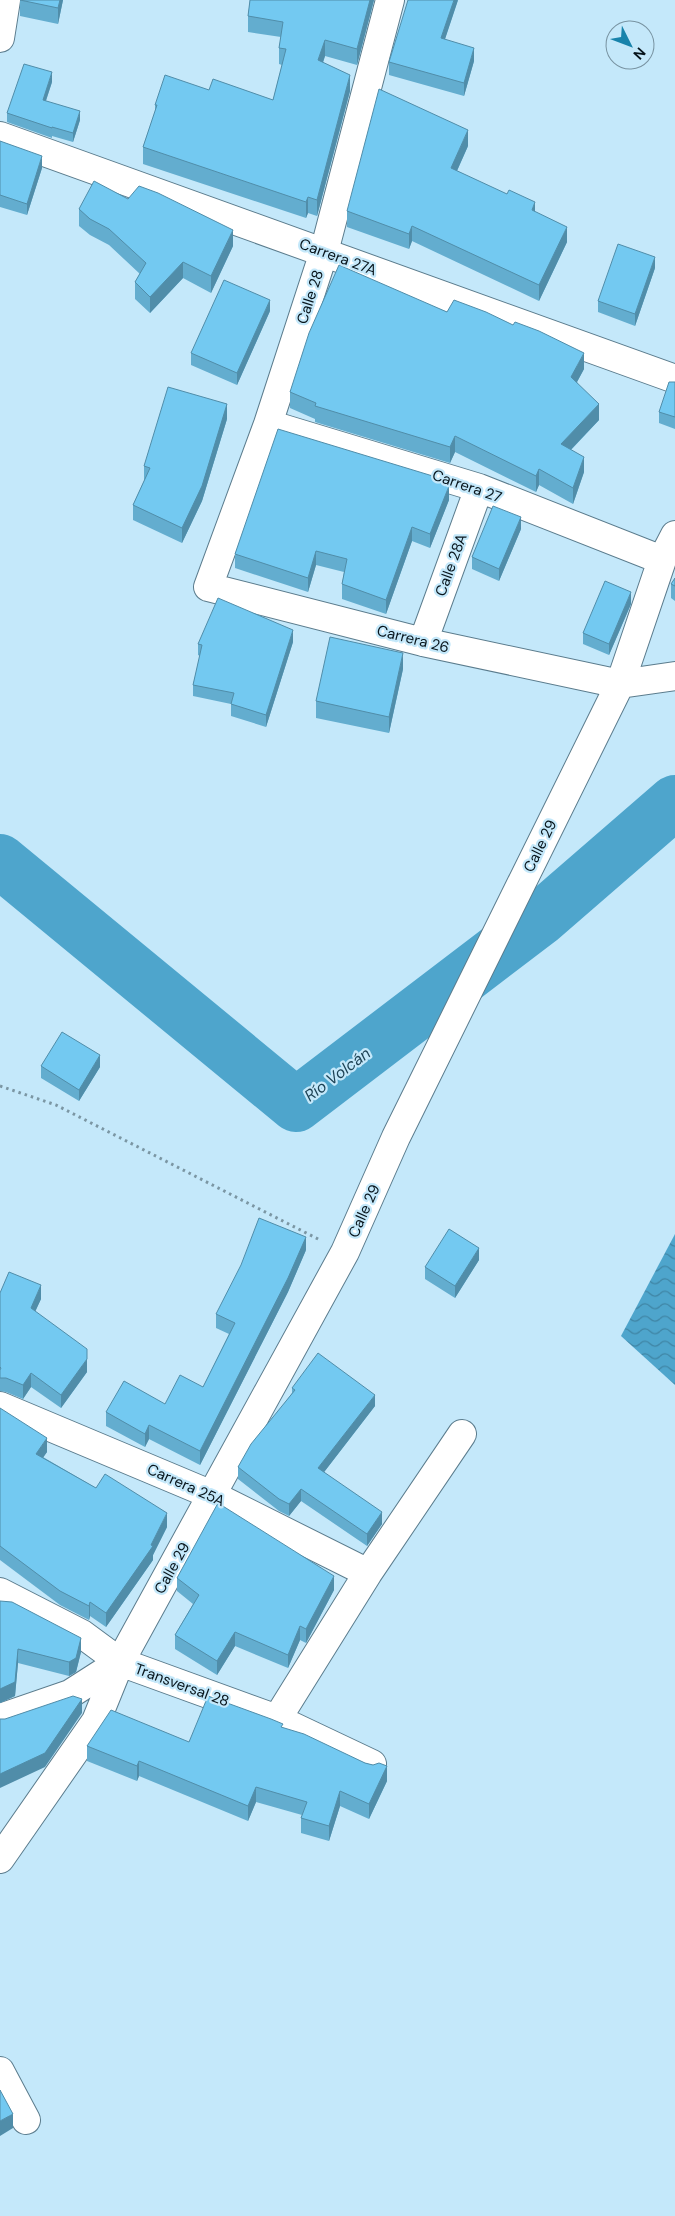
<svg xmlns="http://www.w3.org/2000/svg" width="675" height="2216" font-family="'DM Sans',sans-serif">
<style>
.water{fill:url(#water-waves)}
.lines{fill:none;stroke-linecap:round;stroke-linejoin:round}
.river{stroke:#4ea5cc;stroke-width:54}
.minor-casing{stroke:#5b7c8d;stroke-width:30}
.path{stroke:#7b96a3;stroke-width:3;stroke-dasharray:2.5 4;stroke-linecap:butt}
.minor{stroke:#fff;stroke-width:28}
.wall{fill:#63adcf}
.shaded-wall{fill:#508da9}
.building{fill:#73c9f1;stroke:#508da9}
.labels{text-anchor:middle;stroke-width:4.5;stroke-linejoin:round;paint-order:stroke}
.street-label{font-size:15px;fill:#07141b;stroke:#c4e8fa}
.water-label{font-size:16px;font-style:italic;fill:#1d4254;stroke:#c4e8fa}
</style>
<defs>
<pattern id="water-waves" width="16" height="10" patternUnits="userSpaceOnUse" patternTransform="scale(1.25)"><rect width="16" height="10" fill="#4ea5cc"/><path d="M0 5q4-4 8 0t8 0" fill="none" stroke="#3f85a5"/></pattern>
</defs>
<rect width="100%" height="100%" fill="#c4e8fa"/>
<path class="water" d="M 675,1234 L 675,1385 L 621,1336 Z"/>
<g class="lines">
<path class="river" d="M 0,861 L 296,1105 L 540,919 L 675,802"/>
<g class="minor-casing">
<path id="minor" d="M 390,0 L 324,252 L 268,424 L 208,587 L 423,642 L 620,684 L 675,676
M 0,38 L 6,0
M 0,136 L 675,379
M 268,424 L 479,488 L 662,560
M 423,642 L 479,488
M 0,1406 L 212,1495 L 368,1573
M 0,1592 L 82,1634 L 120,1662 L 277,1719 L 372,1764
M 0,1718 L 70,1694 L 120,1662
M 277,1719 L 368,1573 L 462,1434
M 0,1859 L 96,1721 L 120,1662 L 345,1252 L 396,1137 L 620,684 L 662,560 L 675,535
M 0,2071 L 26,2120"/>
</g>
<path class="path" d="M 0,1086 L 56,1105 L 320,1240"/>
<use href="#minor" class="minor"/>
</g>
<path class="wall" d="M 20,0 L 63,0 L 58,24 L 20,16 Z
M 250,0 L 374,0 L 357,65 L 325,56 L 323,63 L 350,91 L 317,216 L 308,213 L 306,218 L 143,164 L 143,147 L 155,112 L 155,105 L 209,90 L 273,100 L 282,65 L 279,64 L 279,48 L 281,37 L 248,32 L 248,16 Z
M 458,0 L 445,39 L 474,61 L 464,96 L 389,75 L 389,62 Z
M 52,82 L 46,101 L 80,120 L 73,142 L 52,136 L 52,138 L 7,122 L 7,113 Z
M 0,141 L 42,168 L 27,215 L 0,207 Z
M 468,146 L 457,171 L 535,212 L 567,242 L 539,301 L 412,241 L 409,249 L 347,227 L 347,211 Z
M 128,199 L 233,246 L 211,293 L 183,278 L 150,313 L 135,299 L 135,282 L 140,274 L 109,245 L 90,235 L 79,226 L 79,209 Z
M 655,268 L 635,326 L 598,312 L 598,301 Z
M 270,311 L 237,385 L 191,365 L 191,353 Z
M 447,312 L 584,369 L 577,382 L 599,420 L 571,450 L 584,472 L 573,504 L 539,485 L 536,492 L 455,452 L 450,463 L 315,422 L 315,419 L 290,408 L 290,392 Z
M 675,382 L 675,429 L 659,423 L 659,412 Z
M 227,419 L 202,501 L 182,543 L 133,520 L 133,505 L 144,481 L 144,466 Z
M 436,481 L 449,500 L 430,548 L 412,541 L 386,614 L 342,599 L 342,584 L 344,572 L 316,565 L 308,592 L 235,568 L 235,554 Z
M 521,529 L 499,581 L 472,569 L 472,557 Z
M 675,578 L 675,601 L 671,598 L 671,584 Z
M 631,604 L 609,655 L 583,644 L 583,633 Z
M 293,642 L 266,727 L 231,716 L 231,704 L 193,696 L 193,685 L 200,656 L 198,655 L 198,644 Z
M 403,669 L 389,733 L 316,718 L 316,701 Z
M 41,1066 L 100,1067 L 79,1101 L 41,1078 Z
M 306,1250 L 288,1292 L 200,1465 L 149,1439 L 145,1447 L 106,1426 L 106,1412 L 165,1404 L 203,1387 L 229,1334 L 216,1328 L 216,1314 Z
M 479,1260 L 455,1298 L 425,1279 L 425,1267 Z
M 0,1293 L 41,1299 L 35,1311 L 87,1372 L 61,1408 L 31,1387 L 23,1399 L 6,1392 L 0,1391 Z
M 292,1388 L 375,1406 L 324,1472 L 382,1524 L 367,1546 L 301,1501 L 289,1516 L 279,1511 L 238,1479 L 238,1467 L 292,1393 Z
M 0,1408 L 47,1452 L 43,1457 L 96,1488 L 167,1527 L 153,1555 L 153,1560 L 106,1627 L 90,1616 L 89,1620 L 60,1605 L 0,1560 Z
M 177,1578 L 334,1590 L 306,1643 L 300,1640 L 288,1668 L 235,1646 L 217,1675 L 175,1649 L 175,1635 L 193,1604 L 177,1591 Z
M 0,1601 L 81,1652 L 76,1672 L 69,1676 L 18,1663 L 15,1696 L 0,1703 Z
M 283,1728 L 365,1763 L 373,1765 L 387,1781 L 369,1819 L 340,1806 L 329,1841 L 301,1833 L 301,1818 L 302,1815 L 256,1802 L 248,1821 L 139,1776 L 137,1781 L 87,1761 L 87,1746 L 189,1742 Z"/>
<path class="shaded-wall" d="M 60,0 L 63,0 L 58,24 L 58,8 Z
M 370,0 L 374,0 L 357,65 L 357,49 Z
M 454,0 L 458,0 L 441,51 L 441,38 Z
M 325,40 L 325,56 L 318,76 L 318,60 Z
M 474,48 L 474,61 L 464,96 L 464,83 Z
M 52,72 L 52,82 L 43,109 L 43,100 Z
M 350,75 L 350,91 L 317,216 L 317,200 Z
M 80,111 L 80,120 L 73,142 L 73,133 Z
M 468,130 L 468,146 L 451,184 L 451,168 Z
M 42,156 L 42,168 L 27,215 L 27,204 Z
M 308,197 L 308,213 L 306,218 L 306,202 Z
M 535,202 L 535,217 L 532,210 Z
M 412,226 L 412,241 L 409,249 L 409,234 Z
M 567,227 L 567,242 L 539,301 L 539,285 Z
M 233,230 L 233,246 L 211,293 L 211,276 Z
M 655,257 L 655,268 L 635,326 L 635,314 Z
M 183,262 L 183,278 L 150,313 L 150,297 Z
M 270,300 L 270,311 L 237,385 L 237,373 Z
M 584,353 L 584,369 L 571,393 L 571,377 Z
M 227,404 L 227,419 L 202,501 L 182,543 L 182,528 Z
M 599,404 L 599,420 L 561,460 L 561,444 Z
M 455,436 L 455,452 L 450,463 L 450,447 Z
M 584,457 L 584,472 L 573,504 L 573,488 Z
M 539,469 L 539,485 L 536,492 L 536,476 Z
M 449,486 L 449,500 L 430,548 L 430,534 Z
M 521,517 L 521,529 L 499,581 L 499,569 Z
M 412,527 L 412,541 L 386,614 L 386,600 Z
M 316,551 L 316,565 L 308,592 L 308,578 Z
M 631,592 L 631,604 L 609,655 L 609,644 Z
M 293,630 L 293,642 L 266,727 L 266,715 Z
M 403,653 L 403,669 L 389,733 L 389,717 Z
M 100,1055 L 100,1067 L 79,1101 L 79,1090 Z
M 306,1237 L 306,1250 L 288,1292 L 200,1465 L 200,1451 Z
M 479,1248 L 479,1260 L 455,1298 L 455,1286 Z
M 41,1285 L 41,1299 L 31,1321 L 31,1308 Z
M 87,1359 L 87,1372 L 61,1408 L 61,1395 Z
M 31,1373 L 31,1387 L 23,1399 L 23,1385 Z
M 375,1395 L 375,1406 L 318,1480 L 318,1468 Z
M 149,1425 L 149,1439 L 145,1447 L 145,1434 Z
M 47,1438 L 47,1452 L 36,1468 L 36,1454 Z
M 301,1489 L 301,1501 L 289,1516 L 289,1504 Z
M 382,1512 L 382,1524 L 367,1546 L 367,1534 Z
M 167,1513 L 167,1527 L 153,1555 L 153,1560 L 106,1627 L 106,1613 L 151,1545 Z
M 334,1576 L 334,1590 L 306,1643 L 306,1629 Z
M 90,1602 L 90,1616 L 89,1620 L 89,1606 Z
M 300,1626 L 300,1640 L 288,1668 L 288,1655 Z
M 235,1632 L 235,1646 L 217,1675 L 217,1661 Z
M 81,1638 L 81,1652 L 76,1672 L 69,1676 L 69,1662 Z
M 18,1649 L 18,1663 L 15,1696 L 0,1703 L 0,1689 Z
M 82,1699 L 82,1713 L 45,1767 L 0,1788 L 0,1774 Z
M 139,1761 L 139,1776 L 137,1781 L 137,1766 Z
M 387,1766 L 387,1781 L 369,1819 L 369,1804 Z
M 256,1787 L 256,1802 L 248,1821 L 248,1806 Z
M 340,1791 L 340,1806 L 329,1841 L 329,1826 Z
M 13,2114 L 13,2128 L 0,2136 L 0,2121 Z"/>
<path class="building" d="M 20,0 L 60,0 L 58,8 Z
M 250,0 L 370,0 L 357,49 L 325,40 L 318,60 L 350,75 L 317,200 L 308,197 L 306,202 L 143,147 L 157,105 L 155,105 L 165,75 L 209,90 L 213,79 L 273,100 L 286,49 L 279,48 L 283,22 L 248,16 Z
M 408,0 L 454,0 L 441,38 L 474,48 L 464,83 L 389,62 Z
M 24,64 L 52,72 L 43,100 L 80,111 L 73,133 L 52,127 L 52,128 L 7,113 Z
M 379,89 L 468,130 L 451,168 L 507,194 L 509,190 L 535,202 L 532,210 L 567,227 L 539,285 L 412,226 L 409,234 L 347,211 Z
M 0,141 L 42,156 L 27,204 L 0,195 Z
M 94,181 L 128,199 L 139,186 L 158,193 L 233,230 L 211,276 L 183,262 L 150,297 L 135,282 L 146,263 L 109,229 L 90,219 L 79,209 Z
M 618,244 L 655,257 L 635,314 L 598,301 Z
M 339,265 L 447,312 L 454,300 L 486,312 L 513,325 L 515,322 L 539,331 L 584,353 L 571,377 L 599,404 L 561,444 L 584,457 L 573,488 L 539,469 L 536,476 L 455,436 L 450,447 L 315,406 L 316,403 L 290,392 L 309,333 Z
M 224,280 L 270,300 L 237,373 L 191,353 Z
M 669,382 L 675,382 L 675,417 L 659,412 Z
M 168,387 L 227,404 L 202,486 L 182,528 L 133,505 L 150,468 L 144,466 Z
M 278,429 L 436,477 L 434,480 L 449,486 L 430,534 L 412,527 L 386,600 L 342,584 L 347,559 L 316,551 L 308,578 L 235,554 Z
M 493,506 L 521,517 L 499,569 L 472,557 Z
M 675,578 L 675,586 L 671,584 Z
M 605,581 L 631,592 L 609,644 L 583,633 Z
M 218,598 L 293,630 L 266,715 L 231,704 L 234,693 L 193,685 L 202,645 L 198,644 Z
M 330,637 L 403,653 L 389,717 L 316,701 Z
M 62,1032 L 100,1055 L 79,1090 L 41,1066 Z
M 259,1218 L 306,1237 L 288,1278 L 200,1451 L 149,1425 L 145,1434 L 106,1412 L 124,1381 L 165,1404 L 180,1375 L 203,1387 L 235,1323 L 216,1314 L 241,1265 Z
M 449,1229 L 479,1248 L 455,1286 L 425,1267 Z
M 9,1272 L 41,1285 L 31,1308 L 87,1349 L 87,1359 L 61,1395 L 31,1373 L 23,1385 L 6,1378 L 0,1378 L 0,1370 L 1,1368 L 0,1367 L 0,1293 Z
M 318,1353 L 375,1395 L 318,1468 L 382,1512 L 367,1534 L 301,1489 L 289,1504 L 279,1499 L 238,1467 L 251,1444 L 295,1390 L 292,1388 Z
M 0,1408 L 47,1438 L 36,1454 L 96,1488 L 105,1474 L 167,1513 L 151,1545 L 153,1546 L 106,1613 L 90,1602 L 89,1606 L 60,1591 L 0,1546 Z
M 218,1503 L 334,1576 L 306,1629 L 300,1626 L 288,1655 L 235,1632 L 217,1661 L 175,1635 L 199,1595 L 177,1578 Z
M 0,1601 L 12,1602 L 81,1638 L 76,1658 L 69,1662 L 18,1649 L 15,1682 L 0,1689 Z
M 73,1696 L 82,1699 L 45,1753 L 0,1774 L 0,1719 L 5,1719 Z
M 208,1696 L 271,1719 L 283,1724 L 281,1727 L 304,1734 L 365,1763 L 373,1765 L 379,1763 L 387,1766 L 369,1804 L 340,1791 L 329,1826 L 301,1818 L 307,1802 L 256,1787 L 248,1806 L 139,1761 L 137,1766 L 87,1746 L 111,1710 L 189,1742 Z
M 0,2090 L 13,2114 L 0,2121 Z"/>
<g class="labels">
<g class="street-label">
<text transform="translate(338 257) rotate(20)" y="5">Carrera 27A</text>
<text transform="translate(310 297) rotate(-72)" y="5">Calle 28</text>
<text transform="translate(467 486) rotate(19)" y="5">Carrera 27</text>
<text transform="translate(451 565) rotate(-70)" y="5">Calle 28A</text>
<text transform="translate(413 639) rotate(14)" y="5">Carrera 26</text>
<text transform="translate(540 846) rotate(-64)" y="5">Calle 29</text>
<text transform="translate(364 1211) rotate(-66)" y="5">Calle 29</text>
<text transform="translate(186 1485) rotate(24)" y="5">Carrera 25A</text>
<text transform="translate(172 1568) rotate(-61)" y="5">Calle 29</text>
<text transform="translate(182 1685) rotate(20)" y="5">Transversal 28</text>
</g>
<g class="water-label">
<text transform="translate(337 1074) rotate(-37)" y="6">Río Volcán</text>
</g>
</g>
<g transform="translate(630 45) rotate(132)"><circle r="24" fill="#c4e8fa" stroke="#7893a1"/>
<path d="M0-4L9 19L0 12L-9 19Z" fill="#1883ab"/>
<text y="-8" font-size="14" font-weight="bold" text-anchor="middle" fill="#07141b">N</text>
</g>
</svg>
